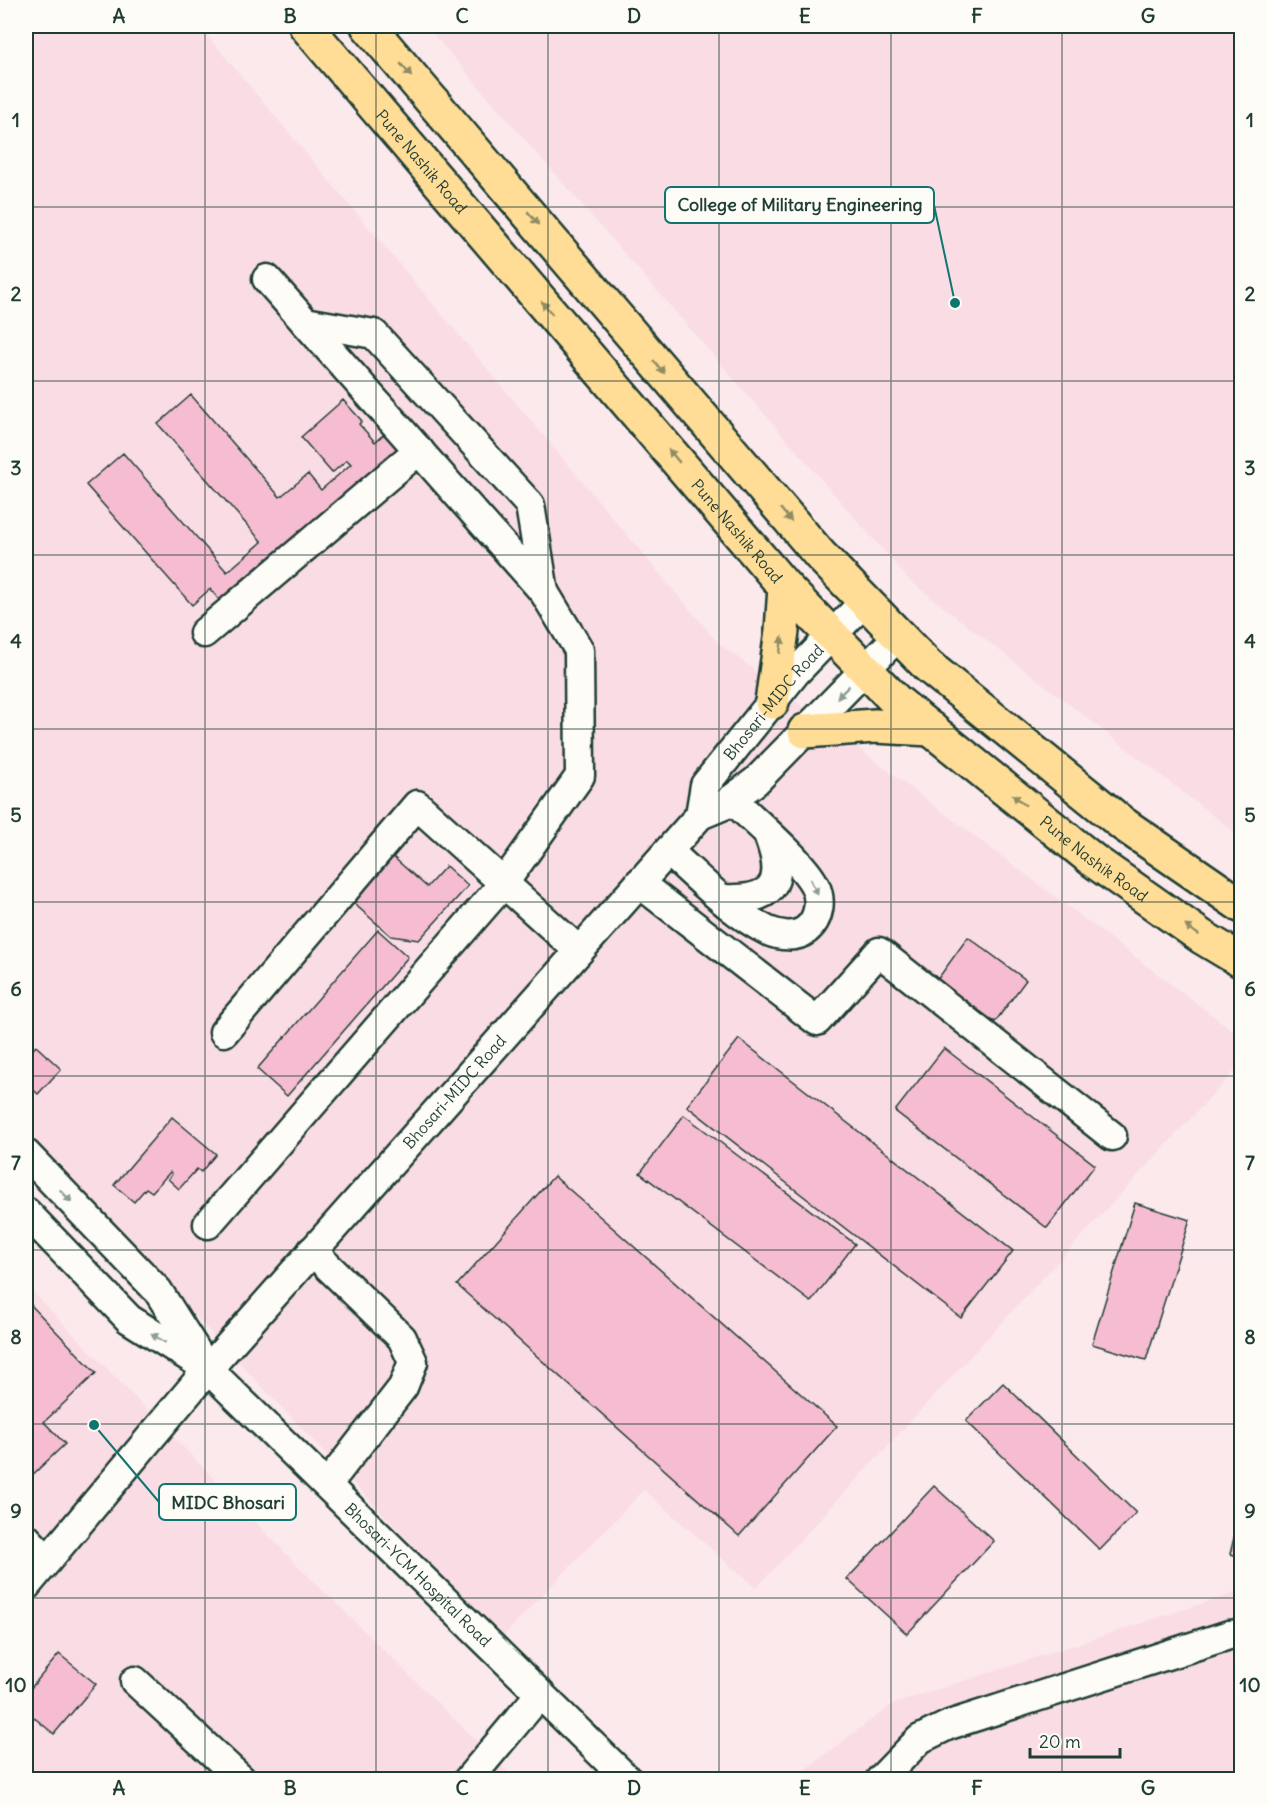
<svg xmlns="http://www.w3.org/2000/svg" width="1267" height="1805" font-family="Delius,sans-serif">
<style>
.built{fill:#fadce4}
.building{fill:#f6bdd2;stroke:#1f3d34;stroke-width:1.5}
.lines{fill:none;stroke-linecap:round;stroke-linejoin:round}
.minor-casing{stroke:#1f3d34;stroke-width:33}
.highway-casing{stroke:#1f3d34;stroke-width:38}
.minor{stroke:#fdfcf7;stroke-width:28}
.highway{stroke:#ffdd96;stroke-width:33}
.oneway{fill:#8f8d65}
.oneway2{fill:#8e9c96}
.grid{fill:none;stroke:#1f3d34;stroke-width:1.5;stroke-opacity:0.55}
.labels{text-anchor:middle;stroke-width:5;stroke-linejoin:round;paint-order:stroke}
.street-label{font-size:16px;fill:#1f3d34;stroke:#fdfcf7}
.leader{fill:none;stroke:#0f766e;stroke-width:2}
.callout-dot{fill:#0f766e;stroke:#fdfcf7;stroke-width:2}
.callout{fill:#fdfcf7;stroke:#0f766e;stroke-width:2}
.callout-label{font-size:18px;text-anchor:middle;font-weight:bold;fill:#1f3d34}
.neatline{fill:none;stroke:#1f3d34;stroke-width:2}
.grid-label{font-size:20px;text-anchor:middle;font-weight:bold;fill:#1f3d34}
</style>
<rect width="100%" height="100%" fill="#fbe9ec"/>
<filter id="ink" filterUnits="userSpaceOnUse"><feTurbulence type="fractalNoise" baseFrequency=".0167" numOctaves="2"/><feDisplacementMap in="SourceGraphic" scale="12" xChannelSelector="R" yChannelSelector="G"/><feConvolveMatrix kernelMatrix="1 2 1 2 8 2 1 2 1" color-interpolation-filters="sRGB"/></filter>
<g filter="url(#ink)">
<path class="built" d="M 26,26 L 199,26 L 717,642 L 1241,1037 L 1241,1064 L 756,1588 L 644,1490 L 501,1638 L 26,1138 Z
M 426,26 L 1241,26 L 1241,837 L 910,581 Z
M 26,1285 L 298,1566 L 515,1779 L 26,1779 Z
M 1241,1591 L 1241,1779 L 791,1780 L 893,1704 Z"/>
<path class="building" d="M 191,395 L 280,497 L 308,474 L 321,490 L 351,464 L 347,460 L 332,473 L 301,437 L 343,400 L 362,421 L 359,424 L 375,442 L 384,434 L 400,452 L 364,484 L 361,480 L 221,602 L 210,589 L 192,605 L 86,485 L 123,453 L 227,572 L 262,542 L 158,424 Z
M 392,856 L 427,887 L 446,866 L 468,886 L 419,940 L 391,936 L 351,901 Z
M 378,930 L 408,957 L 287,1096 L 257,1069 Z
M 968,937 L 1026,980 L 995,1022 L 937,980 Z
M 739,1039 L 1013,1251 L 961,1318 L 687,1106 Z
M 36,1046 L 61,1069 L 38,1094 L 26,1083 L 26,1057 Z
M 944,1048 L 1095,1165 L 1047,1228 L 895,1111 Z
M 684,1115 L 855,1244 L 811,1302 L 640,1173 Z
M 172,1117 L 216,1154 L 201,1172 L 197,1169 L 179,1189 L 168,1179 L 172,1174 L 170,1172 L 152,1192 L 146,1188 L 134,1202 L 114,1185 Z
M 554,1176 L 837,1426 L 739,1536 L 457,1285 Z
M 1135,1203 L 1190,1220 L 1146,1360 L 1092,1344 Z
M 27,1301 L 96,1373 L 44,1422 L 65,1444 L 27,1480 Z
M 1003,1383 L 1136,1513 L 1100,1550 L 966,1421 Z
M 934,1486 L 994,1541 L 907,1634 L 847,1579 Z
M 1242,1505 L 1242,1557 L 1230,1554 Z
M 59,1654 L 96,1684 L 54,1734 L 26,1711 L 26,1694 Z"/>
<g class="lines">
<g class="minor-casing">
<g id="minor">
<path d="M 305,322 L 374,334 L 530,505 L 544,592"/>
<path d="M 204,633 L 419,450"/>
<path id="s1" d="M 700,815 L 705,785 L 796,672 L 865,601"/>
<path d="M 668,851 C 699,878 730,912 768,931 C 780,936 796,938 806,930 C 820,919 822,899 814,884 C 801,860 753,820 732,799"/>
<path d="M 639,883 L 817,1021 L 879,952 L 1112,1136"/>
<path d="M 722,899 C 772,901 787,885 769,837"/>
<path d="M 224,1032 L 417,805 L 579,951"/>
<path d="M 26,1154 L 158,1291 L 203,1362"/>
<path id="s2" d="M 26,1212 L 129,1319 L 208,1369 L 628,1780"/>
<path d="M 208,1224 L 504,883 L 580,776 L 579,650 L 544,592 L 267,279"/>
<path d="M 312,1251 L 402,1338 L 413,1362 L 403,1387 L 327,1485"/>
<path d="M 26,1538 L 47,1560"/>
<path id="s3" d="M 26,1586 L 208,1369 L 700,815 L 724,805 L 756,781 L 899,635"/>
<path d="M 135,1681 L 242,1780"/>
<path d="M 468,1780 L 540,1694"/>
<path d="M 880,1780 L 920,1739 L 949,1725 L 1229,1635 L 1242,1634"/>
</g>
</g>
<g class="highway-casing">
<g id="highway">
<path id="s4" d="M 306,26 L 785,587 L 896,701 L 1094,861 L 1202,937 L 1242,961"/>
<path d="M 368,26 L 820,555 L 928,666 L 1123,824 L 1242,906"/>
<path d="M 772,702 L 782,631 L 785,587"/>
<path d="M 805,731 L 875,726 L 931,729"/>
</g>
</g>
<use href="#minor" class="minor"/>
<use href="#highway" class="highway"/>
</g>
<defs><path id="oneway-solid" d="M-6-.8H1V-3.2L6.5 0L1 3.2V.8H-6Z" transform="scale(1.5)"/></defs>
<g class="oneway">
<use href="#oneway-solid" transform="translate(406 70) rotate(50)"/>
<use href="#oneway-solid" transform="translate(533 218) rotate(50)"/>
<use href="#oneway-solid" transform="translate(547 308) rotate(-130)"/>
<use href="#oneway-solid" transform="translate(659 367) rotate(50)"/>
<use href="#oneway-solid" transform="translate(674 456) rotate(-130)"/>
<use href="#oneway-solid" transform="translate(786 515) rotate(50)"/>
<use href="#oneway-solid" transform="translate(781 645) rotate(-82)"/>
<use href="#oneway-solid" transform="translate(1019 800) rotate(-141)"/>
<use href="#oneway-solid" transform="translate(1192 930) rotate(-145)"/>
</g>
<g class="oneway2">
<use href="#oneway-solid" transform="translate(843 692) rotate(135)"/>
<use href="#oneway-solid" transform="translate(814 887) rotate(64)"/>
<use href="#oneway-solid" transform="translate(66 1196) rotate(46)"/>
<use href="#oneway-solid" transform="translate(158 1338) rotate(-148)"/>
</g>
</g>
<path class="grid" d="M 205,26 L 205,1780M 376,26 L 376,1780M 548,26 L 548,1780M 719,26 L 719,1780M 891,26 L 891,1780M 1062,26 L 1062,1780M 26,207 L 1242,207M 26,381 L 1242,381M 26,555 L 1242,555M 26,729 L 1242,729M 26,902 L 1242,902M 26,1076 L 1242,1076M 26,1250 L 1242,1250M 26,1424 L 1242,1424M 26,1598 L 1242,1598"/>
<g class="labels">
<g class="street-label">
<text dy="6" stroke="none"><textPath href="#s4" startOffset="178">Pune Nashik Road</textPath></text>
<text dy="6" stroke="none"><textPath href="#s4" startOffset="664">Pune Nashik Road</textPath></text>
<text dy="6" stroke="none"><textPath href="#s1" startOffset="138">Bhosari-MIDC Road</textPath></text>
<text dy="6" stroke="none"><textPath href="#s4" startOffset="1150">Pune Nashik Road</textPath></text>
<text dy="6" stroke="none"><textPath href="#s3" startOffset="654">Bhosari-MIDC Road</textPath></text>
<text dy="6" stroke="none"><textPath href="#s2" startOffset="536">Bhosari-YCM Hospital Road</textPath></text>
</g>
</g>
<path class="leader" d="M955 303L934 205M94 1425L159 1502"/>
<g class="callout-dot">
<circle cx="955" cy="303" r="6"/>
<circle cx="94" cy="1425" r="6"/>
</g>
<g class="callout">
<rect x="665" y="187" width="269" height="36" rx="6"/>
<rect x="159" y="1484" width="137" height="36" rx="6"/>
</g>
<g class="callout-label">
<text x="800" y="211">College of Military Engineering</text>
<text x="228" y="1509">MIDC Bhosari</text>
</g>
<rect width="1267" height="1805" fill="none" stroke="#fdfcf7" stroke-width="66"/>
<path d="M1030 1748v9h90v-9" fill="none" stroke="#1f3d34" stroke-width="3"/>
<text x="1039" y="1748" font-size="18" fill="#1f3d34" stroke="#fdfcf7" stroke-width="4.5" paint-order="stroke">20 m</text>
<rect x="33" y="33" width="1201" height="1739" class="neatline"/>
<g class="grid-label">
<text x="119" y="23">A</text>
<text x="290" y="23">B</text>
<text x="462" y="23">C</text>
<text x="634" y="23">D</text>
<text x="805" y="23">E</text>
<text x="977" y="23">F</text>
<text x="1148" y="23">G</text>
<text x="16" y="127">1</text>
<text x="1250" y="127">1</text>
<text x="16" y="301">2</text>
<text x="1250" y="301">2</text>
<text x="16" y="475">3</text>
<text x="1250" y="475">3</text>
<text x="16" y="648">4</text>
<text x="1250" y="648">4</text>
<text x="16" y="822">5</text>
<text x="1250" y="822">5</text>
<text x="16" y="996">6</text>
<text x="1250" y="996">6</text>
<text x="16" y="1170">7</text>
<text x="1250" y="1170">7</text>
<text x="16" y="1344">8</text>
<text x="1250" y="1344">8</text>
<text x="16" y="1518">9</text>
<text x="1250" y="1518">9</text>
<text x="16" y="1692">10</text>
<text x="1250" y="1692">10</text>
<text x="119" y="1795">A</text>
<text x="290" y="1795">B</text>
<text x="462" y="1795">C</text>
<text x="634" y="1795">D</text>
<text x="805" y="1795">E</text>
<text x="977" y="1795">F</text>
<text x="1148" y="1795">G</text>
</g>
</svg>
